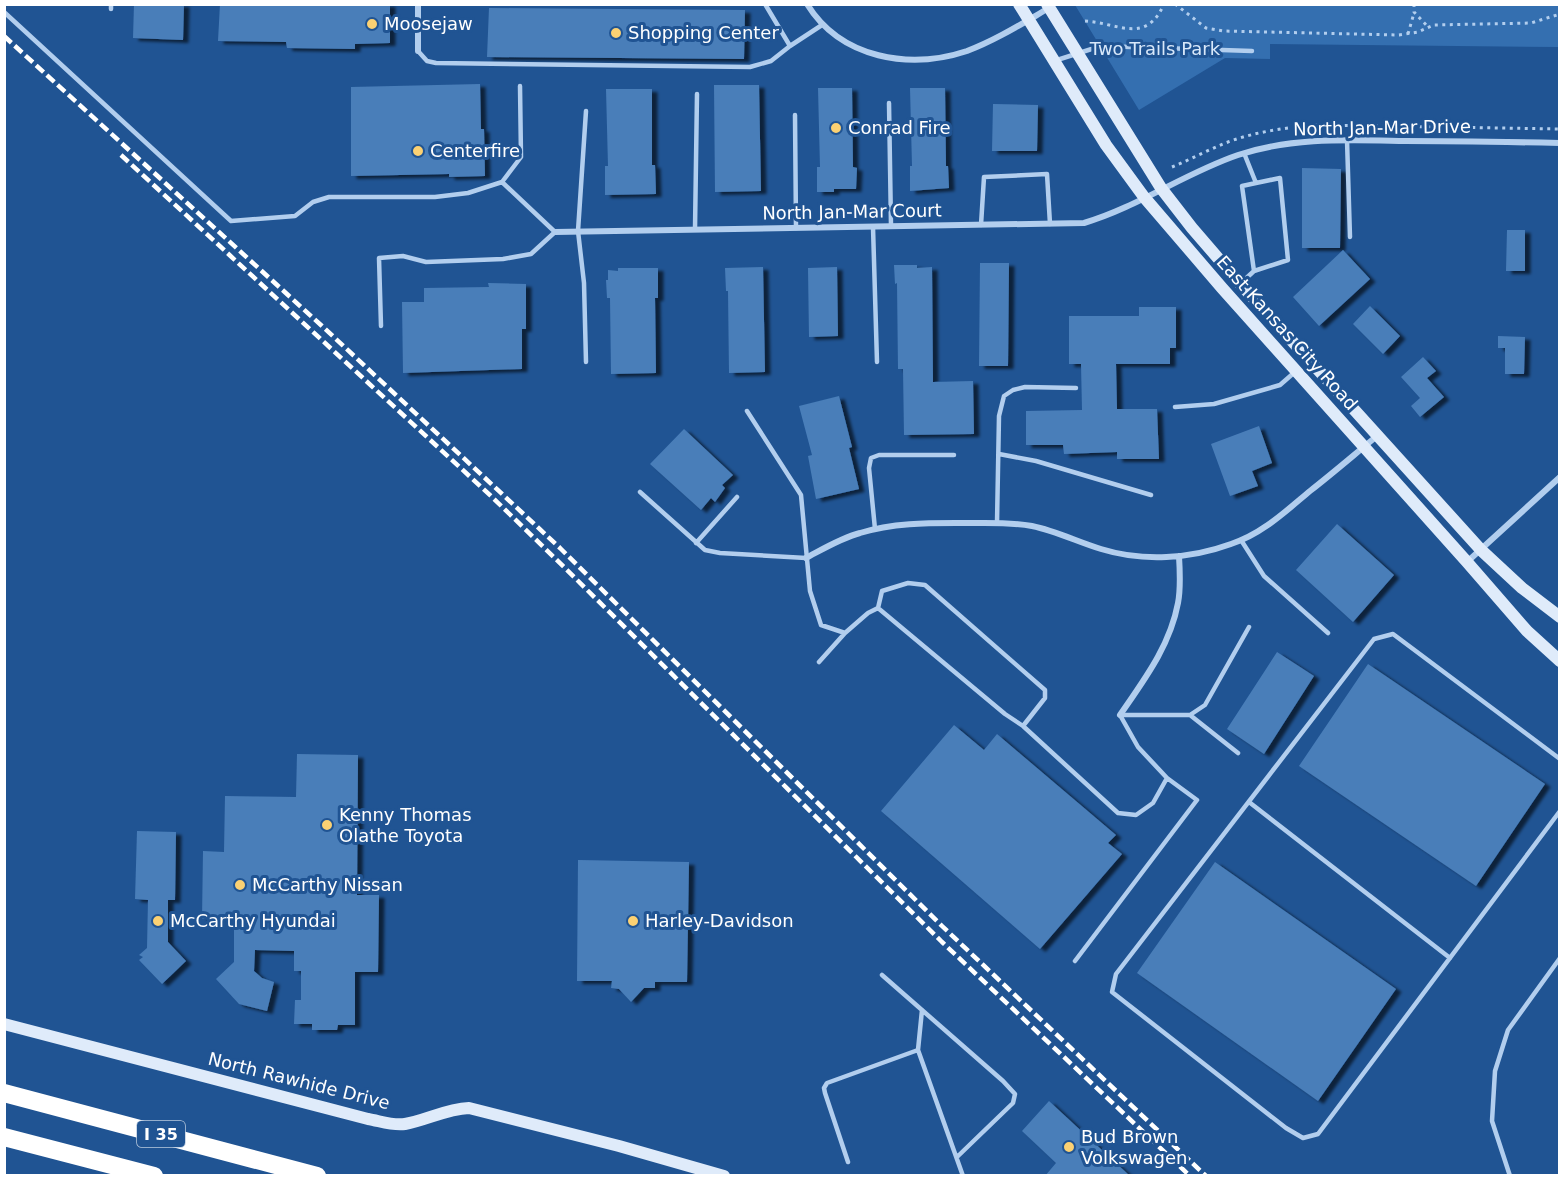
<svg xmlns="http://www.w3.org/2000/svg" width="1564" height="1180" font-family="'DejaVu Sans',sans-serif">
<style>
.green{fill:#346fb0}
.building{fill:#497eb9;filter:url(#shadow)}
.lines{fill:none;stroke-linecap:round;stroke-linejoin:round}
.path{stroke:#b2ceee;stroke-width:3;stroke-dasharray:3 4.5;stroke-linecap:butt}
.lane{stroke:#b2ceee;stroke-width:4.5}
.street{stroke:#b2ceee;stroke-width:6}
.secondary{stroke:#dfebfa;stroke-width:12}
.highway{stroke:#fff;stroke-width:18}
.rail{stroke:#fff;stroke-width:4.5;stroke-dasharray:10 4.5;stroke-linecap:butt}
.poi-dot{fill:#fbd173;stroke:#205493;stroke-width:2}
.labels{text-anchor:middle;stroke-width:6;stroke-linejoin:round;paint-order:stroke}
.shield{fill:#205493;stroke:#bcccdf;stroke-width:1.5}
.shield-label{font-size:16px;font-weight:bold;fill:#fff}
.poi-label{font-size:18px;fill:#fff;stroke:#205493;text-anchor:start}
.park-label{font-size:18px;fill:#d8e8fa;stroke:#205493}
.street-label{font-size:18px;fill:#fff;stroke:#205493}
</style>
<defs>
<filter id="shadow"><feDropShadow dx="5.5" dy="3" stdDeviation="1.5" flood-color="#0009"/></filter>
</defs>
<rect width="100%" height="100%" fill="#205493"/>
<path class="green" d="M 1075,5 L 1559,5 L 1559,47 L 1270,44 L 1270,59 L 1225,58 L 1139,110 Z"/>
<path class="building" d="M 134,4 L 184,4 L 183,40 L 133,38 Z
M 220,4 L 390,4 L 390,43 L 355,44 L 355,49 L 287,48 L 286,42 L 218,41 Z
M 489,8 L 745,10 L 744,59 L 487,57 Z
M 480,84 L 481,129 L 484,129 L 485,176 L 449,177 L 449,174 L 351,176 L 351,87 Z
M 714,85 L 759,85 L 761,191 L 715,192 Z
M 818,88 L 852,88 L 853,167 L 857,168 L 856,189 L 834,189 L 834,192 L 817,192 L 817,167 L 820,167 Z
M 910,88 L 945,88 L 946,166 L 948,166 L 949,188 L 910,191 L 910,166 L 912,166 Z
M 606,89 L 652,89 L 652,165 L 655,165 L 656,194 L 605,195 L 605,166 L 608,166 Z
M 993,104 L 1038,105 L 1037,151 L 992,151 Z
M 1302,168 L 1341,169 L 1340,248 L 1302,248 Z
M 1507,230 L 1525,230 L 1525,271 L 1506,271 Z
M 1343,250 L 1370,279 L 1319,326 L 1293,297 Z
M 980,263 L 1009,263 L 1008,366 L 979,366 Z
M 894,265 L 917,265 L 917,268 L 932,267 L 933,382 L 973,381 L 974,434 L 904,435 L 903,369 L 898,369 L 897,283 L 895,284 Z
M 763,267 L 765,372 L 729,373 L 728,291 L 726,291 L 725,268 Z
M 837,267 L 838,336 L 809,337 L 808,268 Z
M 618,268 L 658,268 L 658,298 L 655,298 L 656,373 L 611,374 L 610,298 L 607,298 L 606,280 L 608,280 L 608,270 L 618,271 Z
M 488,283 L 526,284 L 526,329 L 522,329 L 522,369 L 403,373 L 402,302 L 424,302 L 424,288 L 489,287 Z
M 1370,306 L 1400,336 L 1383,354 L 1353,324 Z
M 1139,307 L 1176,307 L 1176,348 L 1170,348 L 1170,364 L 1116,364 L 1117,409 L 1157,409 L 1159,459 L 1117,459 L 1117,452 L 1064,454 L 1063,445 L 1026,445 L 1026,411 L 1082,410 L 1081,364 L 1069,364 L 1069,316 L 1139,316 Z
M 1498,336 L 1525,337 L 1524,374 L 1505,374 L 1505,348 L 1498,348 Z
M 1423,357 L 1436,371 L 1427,378 L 1444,397 L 1420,417 L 1411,406 L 1420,398 L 1401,377 Z
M 839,396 L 852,447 L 849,448 L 859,489 L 816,499 L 808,456 L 812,455 L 799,406 Z
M 1259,426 L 1272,463 L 1252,471 L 1258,486 L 1230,496 L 1211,444 Z
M 684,429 L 733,475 L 722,485 L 725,488 L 715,502 L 711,498 L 701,510 L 650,464 Z
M 1337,524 L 1394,575 L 1353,622 L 1296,570 Z
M 1277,652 L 1314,676 L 1264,754 L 1227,729 Z
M 1368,664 L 1545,784 L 1476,886 L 1299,766 Z
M 954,725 L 984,750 L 997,734 L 1116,835 L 1108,843 L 1122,854 L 1040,949 L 881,811 Z
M 297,754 L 358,755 L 357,895 L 379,895 L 378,972 L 355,972 L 355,1025 L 338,1025 L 337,1030 L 312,1030 L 312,1024 L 294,1024 L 295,1000 L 301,1000 L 301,971 L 294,971 L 294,951 L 255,950 L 254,971 L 262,978 L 274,982 L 267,1011 L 239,1004 L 216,979 L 234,962 L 234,923 L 227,923 L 227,919 L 202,919 L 203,851 L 224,852 L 225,796 L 296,797 Z
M 137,831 L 176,832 L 175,900 L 168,900 L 168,942 L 186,961 L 162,984 L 139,960 L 143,957 L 139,955 L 147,948 L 148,900 L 135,899 Z
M 578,860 L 689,862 L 687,982 L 655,982 L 655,988 L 644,988 L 631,1002 L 619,989 L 611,988 L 612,981 L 577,981 Z
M 1215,862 L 1396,989 L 1318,1101 L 1137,973 Z
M 1049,1101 L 1130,1176 L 1045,1176 L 1056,1163 L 1022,1131 Z"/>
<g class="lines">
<path class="path" d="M 1175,4 L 1206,28 L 1223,31 L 1399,35 L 1418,32 L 1434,25 L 1531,23 L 1560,14
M 1414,4 L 1414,12 L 1428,27
M 1085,21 C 1118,23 1146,45 1164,4
M 1408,34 L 1414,13
M 1172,167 C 1189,160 1206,151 1223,144 C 1252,132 1284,128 1315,125 L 1560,129"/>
<path class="lane" d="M 111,4 L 111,9
M 765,4 L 790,46
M 4,12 L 231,221 L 295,216 L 313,202 L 329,197 L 435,197 L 468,193 L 502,182 L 521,157 L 520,86
M 418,51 L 427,61 L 436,63 L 750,67 L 771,61 L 790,46 L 822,25
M 1054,61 L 1101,46 L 1252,51
M 889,103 L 891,226
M 586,111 L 578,231 L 584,283 L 586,362
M 795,115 L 796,228
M 1347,140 L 1350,237
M 1244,153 L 1256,183 L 1280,178 L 1288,260 L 1254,271 L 1242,186 L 1256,183
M 981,225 L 984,177 L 1047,174 L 1050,224
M 873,227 L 877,362
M 695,229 L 697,94
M 1241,283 L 1254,271
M 381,326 L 379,258 L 403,256 L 426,262 L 503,259 L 531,254 L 555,232 L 502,182
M 1175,407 L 1214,404 L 1280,385 L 1296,371
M 747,411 L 801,495 L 810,591 L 821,625 L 845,633 L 868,613 L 878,608 L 1005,714 L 1023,726 L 1118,813 L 1136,815 L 1153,803 L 1167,778 L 1138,747 L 1120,715 L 1190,715 L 1205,705 L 1249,627
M 999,454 L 1036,461 L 1151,495
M 640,492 L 705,550 L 720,553 L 806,558
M 997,523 L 999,416 L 1004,396 L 1013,390 L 1025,387 L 1076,388
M 875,529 L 869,468 L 871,458 L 879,455 L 954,455
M 1241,540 L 1264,576 L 1328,633
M 696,543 L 737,497
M 878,608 L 882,591 L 908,583 L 925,585 L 1045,690 L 1045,698 L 1023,726
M 819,662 L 845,633
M 1190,715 L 1238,753
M 1560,759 L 1393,634 L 1374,639 L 1116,974 L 1112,992 L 1286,1128 L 1303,1138 L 1318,1134 L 1560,811
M 1249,802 L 1450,958
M 1075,961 L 1197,800 L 1167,778
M 882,975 L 1003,1081 L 1015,1094 L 1013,1103 L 957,1157
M 918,1050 L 922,1010
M 848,1162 L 825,1093 L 824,1088 L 827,1083 L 918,1050 L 963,1176
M 1510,1176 L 1492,1121 L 1495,1071 L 1508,1030 L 1560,958"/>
<path class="street" d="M 807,4 C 841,59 910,70 967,51 C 996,40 1023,23 1049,8
M 418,51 L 418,4
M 555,232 L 1084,223 C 1138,207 1185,173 1238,155 C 1292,137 1349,140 1405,141 C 1456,141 1508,142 1560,143
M 806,558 C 823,549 841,538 860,533 C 895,522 932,523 968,523 C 990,523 1011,522 1032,526 C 1056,531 1078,542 1101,549 C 1143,562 1190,559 1231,544 C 1262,534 1286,511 1310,491 C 1333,473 1355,454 1377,436
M 1467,562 L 1560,477
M 1120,715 C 1144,680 1170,646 1178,603 C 1181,588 1180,572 1179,556"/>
<path class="secondary" d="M 1019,4 L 1106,145 L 1144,197 L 1222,288 L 1467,562 L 1527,631 L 1560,661
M 1047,4 L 1161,188 L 1192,228 L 1236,279 L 1481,550 L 1522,588 L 1560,617
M 4,1024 L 368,1119 C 380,1121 393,1126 405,1124 C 427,1120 446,1109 469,1108 L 619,1146 L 724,1176"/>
<path class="highway" d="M 4,1093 L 317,1176
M 4,1137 L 154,1176"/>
<path class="rail" d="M 4,36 L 322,326 L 560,548 L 942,926 L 1206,1176
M 121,155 L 491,496 L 564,567 L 942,942 L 1190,1176"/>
</g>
<g class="poi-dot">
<circle cx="372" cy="24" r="6"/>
<circle cx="616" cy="33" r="6"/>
<circle cx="836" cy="128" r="6"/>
<circle cx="418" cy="151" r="6"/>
<circle cx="327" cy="825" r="6"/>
<circle cx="240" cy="885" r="6"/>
<circle cx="158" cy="921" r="6"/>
<circle cx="633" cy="921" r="6"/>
<circle cx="1069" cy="1147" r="6"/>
</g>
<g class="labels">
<rect class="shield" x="137" y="1121" width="48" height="26" rx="4.5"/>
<g class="shield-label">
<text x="161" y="1140">I 35</text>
</g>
<g class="poi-label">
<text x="384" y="30">Moosejaw</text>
<text x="628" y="39">Shopping Center</text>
<text x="848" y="134">Conrad Fire</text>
<text x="430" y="157">Centerfire</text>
<text x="339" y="821">Kenny Thomas<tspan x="339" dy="21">Olathe Toyota</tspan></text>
<text x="252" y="891">McCarthy Nissan</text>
<text x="170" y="927">McCarthy Hyundai</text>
<text x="645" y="927">Harley-Davidson</text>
<text x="1081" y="1143">Bud Brown<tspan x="1081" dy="21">Volkswagen</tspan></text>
</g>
<g class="park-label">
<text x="1155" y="55">Two Trails Park</text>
</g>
<g class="street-label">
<text transform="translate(1382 128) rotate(-1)" y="6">North Jan-Mar Drive</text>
<text transform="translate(852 212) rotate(-1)" y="6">North Jan-Mar Court</text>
<text transform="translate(1287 333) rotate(48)" y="6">East Kansas City Road</text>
<text transform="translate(299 1081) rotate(14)" y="6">North Rawhide Drive</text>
</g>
</g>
<rect width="1564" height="1180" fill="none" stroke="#ffffff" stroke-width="12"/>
</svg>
